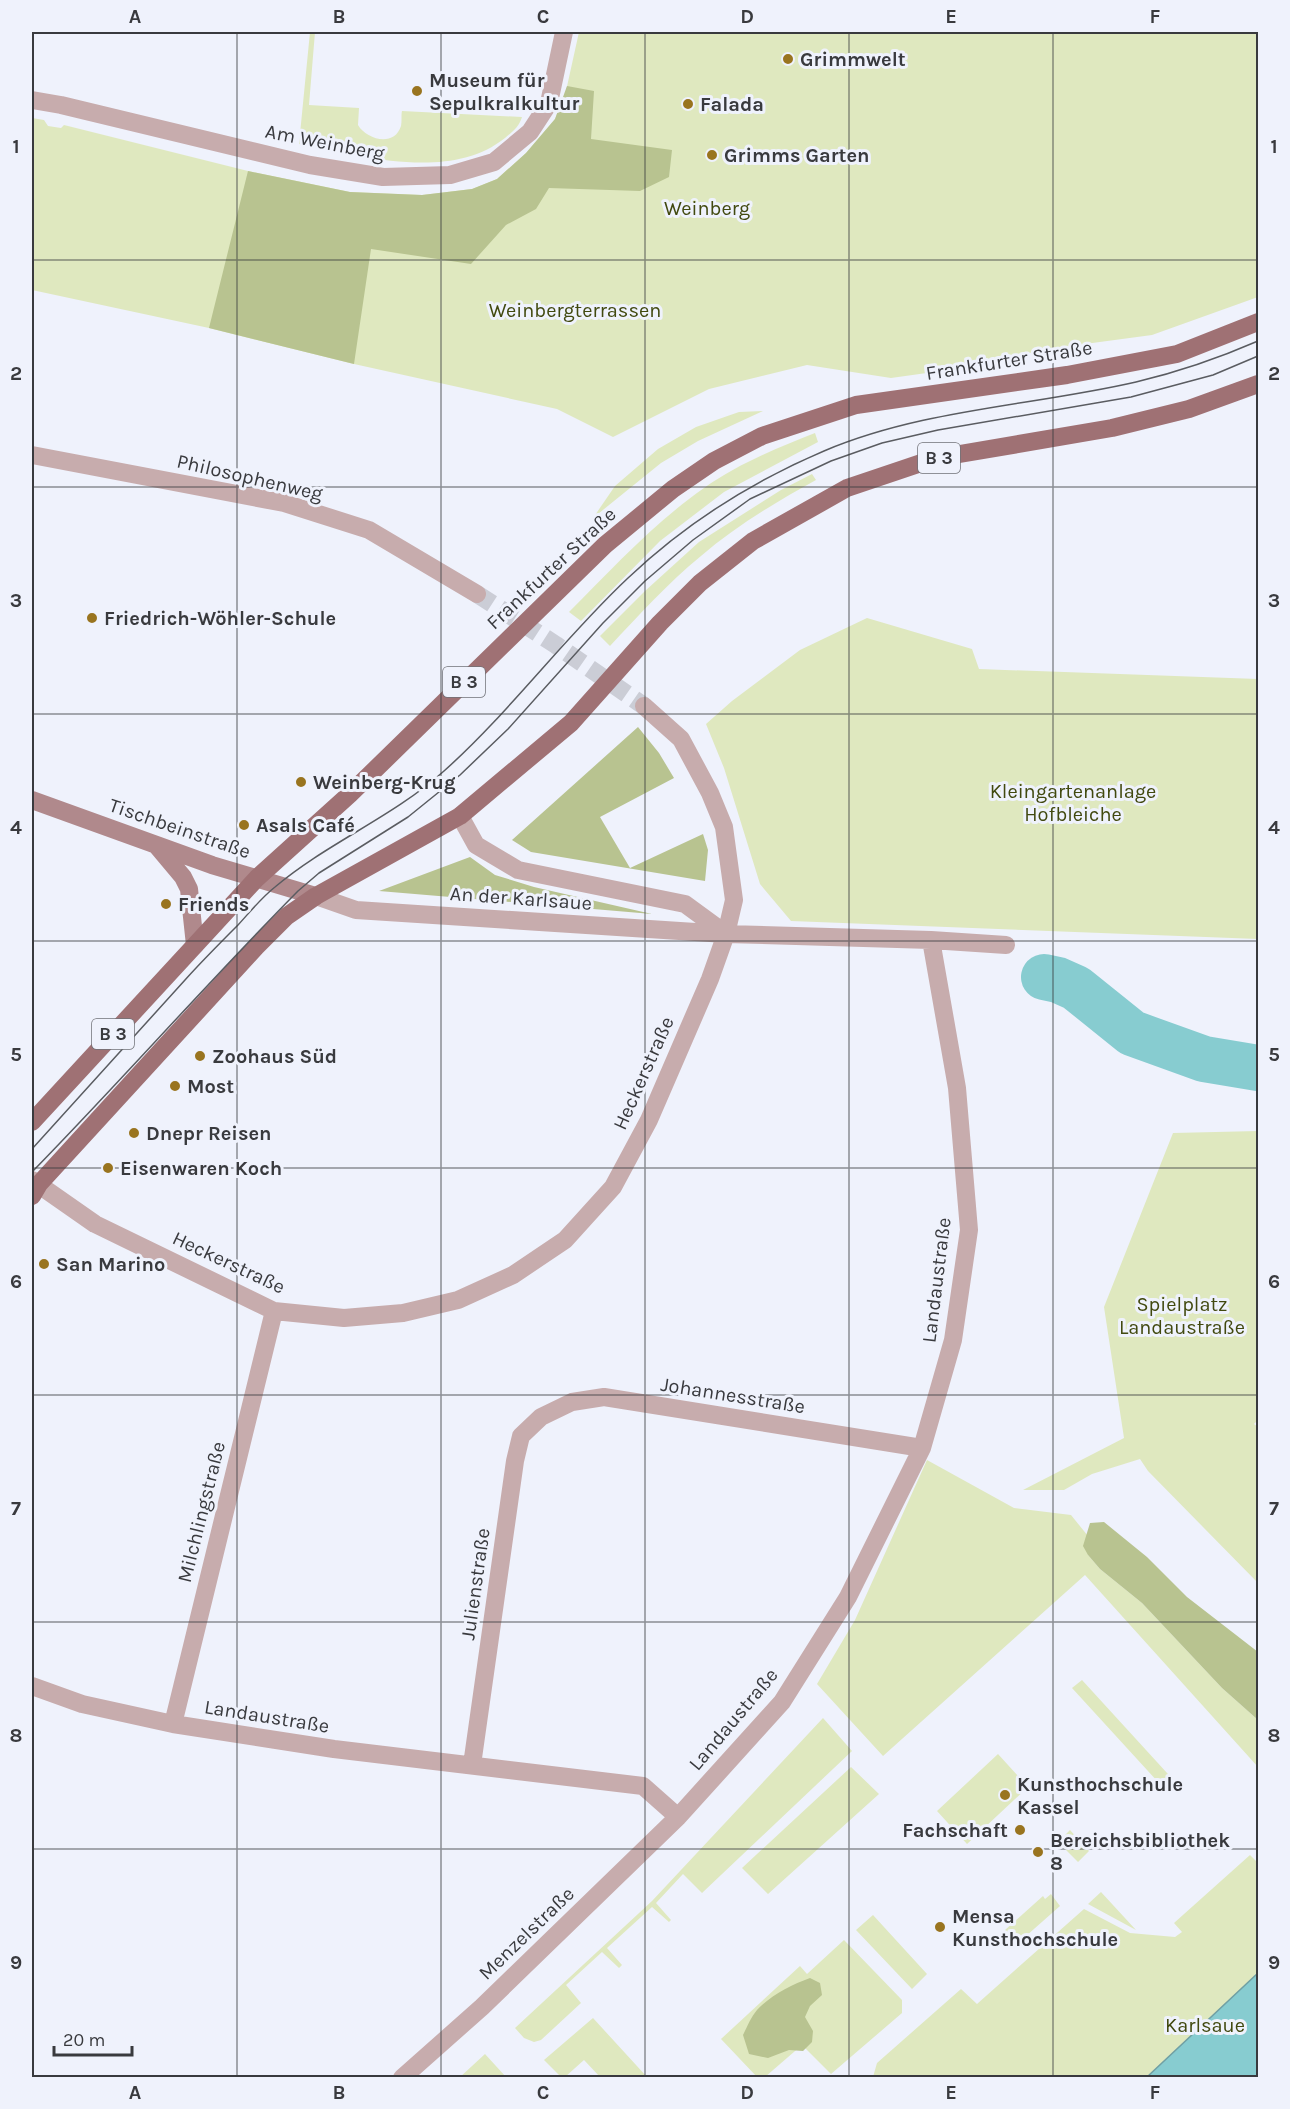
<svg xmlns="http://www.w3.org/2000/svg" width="1290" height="2109" font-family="Karla,sans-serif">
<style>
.green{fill:#dfe8bf}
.forest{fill:#b8c390}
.water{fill:#87ccd0;stroke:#70a0a4;stroke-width:1.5}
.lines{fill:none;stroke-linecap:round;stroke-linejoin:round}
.river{stroke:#87ccd0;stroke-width:46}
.street-tunnel{stroke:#cbcdd6;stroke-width:18;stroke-dasharray:18 9;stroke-linecap:butt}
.street{stroke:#c7acad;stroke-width:18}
.secondary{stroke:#b0898c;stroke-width:18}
.primary{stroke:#9f7174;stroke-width:18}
.tram{stroke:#5a5c61;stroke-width:1.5}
.grid{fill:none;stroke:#393a3e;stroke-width:1.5;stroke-opacity:0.55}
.poi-dot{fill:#99741f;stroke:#eff2fc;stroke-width:2}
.labels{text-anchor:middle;stroke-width:6;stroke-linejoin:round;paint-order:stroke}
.shield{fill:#eff2fc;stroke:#707177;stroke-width:1.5}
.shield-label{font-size:18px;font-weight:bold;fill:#393a3e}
.poi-label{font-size:20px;font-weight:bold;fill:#393a3e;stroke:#eff2fc;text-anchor:start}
.street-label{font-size:20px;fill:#393a3e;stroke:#eff2fc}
.park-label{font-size:20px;fill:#41490f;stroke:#eff2fc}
.neatline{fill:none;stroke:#393a3e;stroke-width:2}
.grid-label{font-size:20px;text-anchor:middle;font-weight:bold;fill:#393a3e}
</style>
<rect width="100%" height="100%" fill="#eff2fc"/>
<path class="green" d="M 310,32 L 315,32 L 309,105 L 359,108 L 358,125 C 366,139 394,148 401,126 C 402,121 401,115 402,111 L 522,117 C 519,127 513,131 505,138 C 450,182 362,156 299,144 Z
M 579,32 L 1258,32 L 1258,297 L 1152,335 L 1055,348 L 941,371 L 891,378 L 807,365 L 709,389 L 613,437 L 557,409 L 354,364 L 209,328 L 32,290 L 32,118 L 44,120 L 48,126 L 61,128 L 64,125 L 248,171 L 350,192 L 422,195 L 472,189 L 497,179 L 526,153 L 555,119 L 566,91 Z
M 763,411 L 698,441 L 661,463 L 593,518 L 615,486 L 658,449 L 696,427 L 739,412 Z
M 815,433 L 818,442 L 724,492 L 660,541 L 581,621 L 569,612 C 612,569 654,523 704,488 C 738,464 777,448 815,433 Z
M 812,474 L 816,480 C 776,502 736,526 701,556 C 668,583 639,615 610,646 L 600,636 L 645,591 L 699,542 L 781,490 Z
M 867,618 L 972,649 L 979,669 L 1258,679 L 1258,939 L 791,921 L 760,884 L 724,768 L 706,724 L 732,701 L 800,650 Z
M 1258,1131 L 1258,1420 L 1254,1424 L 1258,1427 L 1258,1583 L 1148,1471 L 1140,1459 L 1092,1474 L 1064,1490 L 1023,1490 L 1124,1438 L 1104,1307 L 1173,1133 Z
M 927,1460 L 1014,1508 L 1071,1515 L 1088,1536 L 1088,1555 L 1100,1569 L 1142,1603 L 1222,1688 L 1258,1720 L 1258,1767 L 1085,1575 L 883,1756 L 817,1684 L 855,1620 Z
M 1082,1680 L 1178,1785 L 1169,1794 L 1072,1688 Z
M 823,1718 L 852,1751 L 702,1893 L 683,1874 L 656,1903 L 671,1920 L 669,1922 L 652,1907 L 607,1948 L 622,1965 L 619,1968 L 602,1952 L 566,1985 L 581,2003 L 541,2040 L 534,2042 L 524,2038 L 515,2028 L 652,1901 Z
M 998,1754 L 1028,1787 L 967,1844 L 937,1811 Z
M 851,1767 L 879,1794 L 768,1894 L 742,1868 Z
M 1070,1830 L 1089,1851 L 1078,1862 L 1058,1842 Z
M 1250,1855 L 1258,1863 L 1258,2077 L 873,2077 L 877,2063 L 961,1989 L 977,2004 L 1084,1909 L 1130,1933 L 1175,1937 L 1182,1932 L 1174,1923 Z
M 1101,1892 L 1136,1930 L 1088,1904 Z
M 1051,1894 L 1060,1906 L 1017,1944 L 1005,1930 L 1043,1896 L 1045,1899 Z
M 873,1915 L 927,1974 L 912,1989 L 856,1930 Z
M 844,1940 L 902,2000 L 902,2013 L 831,2074 L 802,2045 L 765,2077 L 757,2077 L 721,2039 L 800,1966 L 807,1974 Z
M 593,2018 L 647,2077 L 600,2077 L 584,2060 L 565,2077 L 561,2077 L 544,2060 Z
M 485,2054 L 506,2077 L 459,2078 Z"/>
<path class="forest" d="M 567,86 L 594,91 L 591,139 L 672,150 L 669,177 L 640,191 L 549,188 L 536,209 L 506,225 L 471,264 L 371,249 L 354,364 L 209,328 L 248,171 L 350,192 L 422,195 L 472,189 L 497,179 L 526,153 L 555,119 Z
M 638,727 L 659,753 L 674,778 L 600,817 L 630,868 L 703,834 L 708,850 L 705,881 L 531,852 L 512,840 Z
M 470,857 L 495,875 L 534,887 L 652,914 L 379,891 Z
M 1104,1522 L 1147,1557 L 1187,1597 L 1258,1652 L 1258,1720 L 1222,1688 L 1142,1603 L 1100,1569 L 1088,1555 L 1083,1546 L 1090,1523 Z
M 810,1978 L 820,1983 L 822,1995 L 810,2006 L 805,2017 L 813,2031 L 812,2042 L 803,2051 L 789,2050 L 768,2058 L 749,2054 L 743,2035 C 747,2027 751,2017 757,2010 C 771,1995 791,1985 810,1978 Z"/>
<path class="water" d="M 1258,1973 L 1258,2077 L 1147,2077 Z"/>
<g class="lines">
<path class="river" d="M 1044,977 L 1058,980 L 1076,988 L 1132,1033 L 1204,1059 L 1258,1068"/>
<path class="street-tunnel" d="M 477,594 L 556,645 L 644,706"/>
<path class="street" d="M 32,100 L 61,105 L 310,165 L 383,177 L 450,175 L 494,162 L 530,132 L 549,103 L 564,32
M 32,455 L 284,503 L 369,530 L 477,594
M 460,816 L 476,845 L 518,870 L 685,904 L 726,934
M 316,896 L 356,910 L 726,934 L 931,940 L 1006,945
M 32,1180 L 95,1224 L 274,1311 L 344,1318 L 403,1313 L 458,1300 L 513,1275 L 565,1240 L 613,1187 L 649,1120 L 710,979 L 726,934 L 734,900 L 724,827 L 710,793 L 681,739 L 644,706
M 32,1686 L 82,1704 L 173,1724 L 334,1749 L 643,1786 L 678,1817
M 173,1724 L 274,1311
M 472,1765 L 515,1461 L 521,1436 L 541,1417 L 572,1402 L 604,1397 L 922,1448
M 402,2078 L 482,2007 L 678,1817 L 782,1702 L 848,1597 L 922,1448 L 953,1340 L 969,1230 L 957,1088 L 931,940"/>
<path class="secondary" d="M 32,800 L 212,865 L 316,896
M 157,846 L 183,877 L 189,889 L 195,945"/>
<path class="primary" d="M 32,1122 L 257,878 L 350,794 L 605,545 L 673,489 L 714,461 L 762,436 L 856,405 L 1067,375 L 1177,354 L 1258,322
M 32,1196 L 39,1184 L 256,947 L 287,916 L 316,896 L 460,816 L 571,723 L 660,623 L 700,583 L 753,541 L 847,488 L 936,458 L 1112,428 L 1189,409 L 1258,384"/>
<path class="tram" d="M 32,1149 C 83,1093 134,1037 185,980 C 202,961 220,943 238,925 C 250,912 261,898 275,887 C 327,843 393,817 444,771 C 510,712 563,639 628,578 C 686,523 751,482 824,451 C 923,409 1032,406 1136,382 C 1178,372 1219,358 1258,341
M 32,1172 C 122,1080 207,983 298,891 L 319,873 L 408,817 L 460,775 L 508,729 L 603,623 L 645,581 L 693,540 L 750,499 L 831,461 L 882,443 L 938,430 L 1131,397 L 1213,375 L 1258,356"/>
</g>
<path class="grid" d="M 237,32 L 237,2078M 441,32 L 441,2078M 645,32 L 645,2078M 849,32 L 849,2078M 1053,32 L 1053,2078M 32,260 L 1258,260M 32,487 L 1258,487M 32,714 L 1258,714M 32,941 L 1258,941M 32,1168 L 1258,1168M 32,1395 L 1258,1395M 32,1622 L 1258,1622M 32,1849 L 1258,1849"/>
<g class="poi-dot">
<circle cx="788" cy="59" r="6"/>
<circle cx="417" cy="91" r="6"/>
<circle cx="688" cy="104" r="6"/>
<circle cx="712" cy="155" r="6"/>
<circle cx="92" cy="618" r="6"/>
<circle cx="301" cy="782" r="6"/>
<circle cx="244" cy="825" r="6"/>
<circle cx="166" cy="904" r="6"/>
<circle cx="200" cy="1056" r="6"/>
<circle cx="175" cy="1086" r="6"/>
<circle cx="134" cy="1133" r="6"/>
<circle cx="108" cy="1168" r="6"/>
<circle cx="44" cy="1264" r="6"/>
<circle cx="1005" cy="1795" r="6"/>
<circle cx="1020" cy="1830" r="6"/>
<circle cx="1038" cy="1852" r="6"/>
<circle cx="940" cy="1927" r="6"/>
</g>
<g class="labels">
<g class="shield">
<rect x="918" y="443" width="42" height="30" rx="4.5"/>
<rect x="443" y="667" width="42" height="30" rx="4.5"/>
<rect x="92" y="1019" width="42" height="30" rx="4.5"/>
</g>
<g class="shield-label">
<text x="939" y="464">B 3</text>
<text x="464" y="688">B 3</text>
<text x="113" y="1040">B 3</text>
</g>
<g class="poi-label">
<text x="800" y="66">Grimmwelt</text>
<text x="429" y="87">Museum für<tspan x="429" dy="23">Sepulkralkultur</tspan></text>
<text x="700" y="111">Falada</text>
<text x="724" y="162">Grimms Garten</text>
<text x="104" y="625">Friedrich-Wöhler-Schule</text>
<text x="313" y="789">Weinberg-Krug</text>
<text x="256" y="832">Asals Café</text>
<text x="178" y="911">Friends</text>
<text x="212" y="1063">Zoohaus Süd</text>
<text x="187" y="1093">Most</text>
<text x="146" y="1140">Dnepr Reisen</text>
<text x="120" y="1175">Eisenwaren Koch</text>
<text x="56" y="1271">San Marino</text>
<text x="1017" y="1791">Kunsthochschule<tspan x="1017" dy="23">Kassel</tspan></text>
<text x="1008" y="1837" text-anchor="end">Fachschaft</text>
<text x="1050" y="1847">Bereichsbibliothek<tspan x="1050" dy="23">8</tspan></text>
<text x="952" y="1923">Mensa<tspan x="952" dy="23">Kunsthochschule</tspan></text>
</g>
<g class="street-label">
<text transform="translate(325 142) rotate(11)" y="7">Am Weinberg</text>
<text transform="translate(1009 360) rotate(-9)" y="7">Frankfurter Straße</text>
<text transform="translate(250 477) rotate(13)" y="7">Philosophenweg</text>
<text transform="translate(551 568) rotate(-43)" y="7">Frankfurter Straße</text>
<text transform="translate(180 828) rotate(19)" y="7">Tischbeinstraße</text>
<text transform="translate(521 898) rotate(4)" y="7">An der Karlsaue</text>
<text transform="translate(643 1073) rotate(-66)" y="7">Heckerstraße</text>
<text transform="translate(229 1262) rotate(25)" y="7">Heckerstraße</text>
<text transform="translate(936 1280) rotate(-83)" y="7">Landaustraße</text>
<text transform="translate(733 1395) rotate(9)" y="7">Johannesstraße</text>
<text transform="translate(201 1512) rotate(-76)" y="7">Milchlingstraße</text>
<text transform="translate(475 1584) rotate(-82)" y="7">Julienstraße</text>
<text transform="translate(267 1716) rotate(9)" y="7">Landaustraße</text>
<text transform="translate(733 1719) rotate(-50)" y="7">Landaustraße</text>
<text transform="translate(526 1933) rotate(-44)" y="7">Menzelstraße</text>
</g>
<g class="park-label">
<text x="707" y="215">Weinberg</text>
<text x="575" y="317">Weinbergterrassen</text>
<text x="1073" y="798">Kleingartenanlage<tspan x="1073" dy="23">Hofbleiche</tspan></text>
<text x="1182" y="1311">Spielplatz<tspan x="1182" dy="23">Landaustraße</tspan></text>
<text x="1205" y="2032">Karlsaue</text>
</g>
</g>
<rect width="1290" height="2109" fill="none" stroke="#eff2fc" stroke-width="66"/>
<path d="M54 2046v9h78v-9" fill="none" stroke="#393a3e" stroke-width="3"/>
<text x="63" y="2046" font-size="18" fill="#393a3e" stroke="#eff2fc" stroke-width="4.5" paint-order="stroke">20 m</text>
<rect x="33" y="33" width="1224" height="2043" class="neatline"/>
<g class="grid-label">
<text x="135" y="23">A</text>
<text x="339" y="23">B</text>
<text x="543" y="23">C</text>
<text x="747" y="23">D</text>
<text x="951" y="23">E</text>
<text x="1155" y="23">F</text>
<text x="16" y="153">1</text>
<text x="1274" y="153">1</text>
<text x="16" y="380">2</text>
<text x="1274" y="380">2</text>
<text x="16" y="607">3</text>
<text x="1274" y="607">3</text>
<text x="16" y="834">4</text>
<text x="1274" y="834">4</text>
<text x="16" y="1061">5</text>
<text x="1274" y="1061">5</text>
<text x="16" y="1288">6</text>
<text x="1274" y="1288">6</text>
<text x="16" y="1515">7</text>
<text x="1274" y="1515">7</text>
<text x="16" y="1742">8</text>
<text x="1274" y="1742">8</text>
<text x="16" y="1969">9</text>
<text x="1274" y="1969">9</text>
<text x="135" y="2099">A</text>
<text x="339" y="2099">B</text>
<text x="543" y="2099">C</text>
<text x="747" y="2099">D</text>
<text x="951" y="2099">E</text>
<text x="1155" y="2099">F</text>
</g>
</svg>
